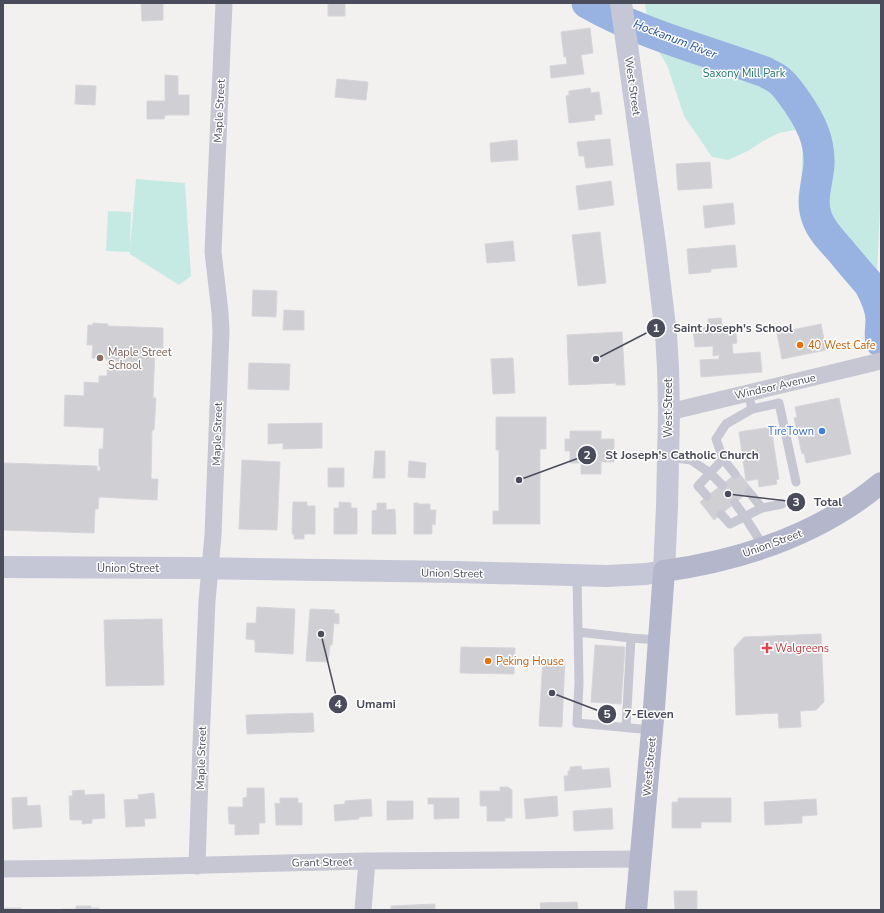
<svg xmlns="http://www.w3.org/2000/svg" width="884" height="913" font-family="'Nunito Sans',sans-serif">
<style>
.green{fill:#c5eae3}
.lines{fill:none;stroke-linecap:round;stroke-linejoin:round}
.river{stroke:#98b3e1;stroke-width:31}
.building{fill:#cfcfd4;stroke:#d6d5db}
.lane{stroke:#c6c7d3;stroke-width:9}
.street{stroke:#c6c7d3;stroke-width:17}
.secondary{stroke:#c6c7d6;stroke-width:22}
.primary{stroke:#b4b6cb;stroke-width:22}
.food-dot{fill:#e8710a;stroke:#fff;stroke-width:1.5}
.education-dot{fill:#8d6e63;stroke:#fff;stroke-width:1.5}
.shop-dot{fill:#3f7fe0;stroke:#fff;stroke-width:1.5}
.health-dot{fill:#e0444e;stroke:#fff;stroke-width:1.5}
.labels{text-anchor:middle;stroke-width:3;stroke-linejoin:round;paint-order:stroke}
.park-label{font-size:11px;fill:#23746e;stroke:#fff}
.street-label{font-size:11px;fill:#4b4c5b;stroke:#fff}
.food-label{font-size:11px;fill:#c56008;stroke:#fff;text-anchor:start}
.education-label{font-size:11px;fill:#785e54;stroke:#fff;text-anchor:start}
.shop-label{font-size:11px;fill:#366cbe;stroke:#fff;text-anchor:end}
.health-label{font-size:11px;fill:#be3a42;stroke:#fff;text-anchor:start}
.water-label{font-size:12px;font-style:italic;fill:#1f4c9a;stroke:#fff}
.leader{fill:none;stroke:#4b4c5b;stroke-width:1.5}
.callout-dot{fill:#4b4c5b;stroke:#fff;stroke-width:1.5}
.mark-label{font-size:12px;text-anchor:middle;font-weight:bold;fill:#fff}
.callout-label{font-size:12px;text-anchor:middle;font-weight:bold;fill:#4b4c5b;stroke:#fff;stroke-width:3;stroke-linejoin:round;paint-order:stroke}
</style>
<rect width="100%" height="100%" fill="#f2f1f0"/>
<path class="green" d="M 645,3 L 881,3 L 881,184 L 877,274 L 881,281 L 881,342 L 876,343 L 876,328 L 871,306 L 856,278 L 805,209 L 801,188 L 803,137 L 795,130 L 779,133 L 763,141 L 748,151 L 728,160 L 712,157 L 684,116 L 667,65 L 654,44 L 650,42 Z
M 136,179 L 185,183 L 191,276 L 179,285 L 130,254 L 130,252 L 106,251 L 108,211 L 131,212 L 130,248 Z"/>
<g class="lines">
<path class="river" d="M 587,3 C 643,35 705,50 765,72 C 770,75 776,77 780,81 C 787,87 792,95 797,102 C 810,121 820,140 819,164 C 818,182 810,200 817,218 C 821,230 831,240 840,250 C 849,261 859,273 869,284 C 875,295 881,308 881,320 C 881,328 879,335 881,342"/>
</g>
<path class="building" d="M 141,3 L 163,3 L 163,20 L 142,21 Z
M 328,3 L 345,3 L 345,16 L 328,16 Z
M 590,28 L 593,53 L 581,55 L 584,74 L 551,78 L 550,66 L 567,64 L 566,56 L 564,57 L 561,32 Z
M 165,75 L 178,76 L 178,95 L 189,95 L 189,115 L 165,115 L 164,119 L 147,119 L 147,101 L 165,101 Z
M 337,79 L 368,82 L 366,100 L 335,97 Z
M 76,85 L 96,86 L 95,105 L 75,104 Z
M 590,88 L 591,93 L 599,92 L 602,114 L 594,115 L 595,120 L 569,123 L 566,96 L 569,95 L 569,91 Z
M 610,139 L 613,165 L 586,168 L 584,156 L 579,156 L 577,142 Z
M 517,140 L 518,160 L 491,162 L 490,143 Z
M 710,162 L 712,188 L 678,190 L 676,164 Z
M 611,181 L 614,205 L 579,210 L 576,186 Z
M 733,203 L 735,224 L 705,228 L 703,206 Z
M 600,232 L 606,283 L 578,286 L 572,235 Z
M 513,241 L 515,261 L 487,263 L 485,244 Z
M 735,245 L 737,267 L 711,269 L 711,272 L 689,274 L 687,249 Z
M 253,290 L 277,291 L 276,317 L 252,316 Z
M 284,310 L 304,311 L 304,330 L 283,330 Z
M 721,318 L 722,326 L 735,325 L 737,343 L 732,344 L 733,354 L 760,352 L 762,372 L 701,377 L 700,360 L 719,359 L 719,355 L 713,356 L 713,346 L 695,347 L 693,329 L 708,327 L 708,319 Z
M 93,323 L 108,324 L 108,326 L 163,328 L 163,348 L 155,348 L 153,398 L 156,398 L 154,430 L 152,430 L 151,479 L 158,479 L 157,500 L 99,497 L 98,509 L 95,509 L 94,533 L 3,530 L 3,463 L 97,466 L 97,471 L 100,471 L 100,466 L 99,466 L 99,449 L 103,449 L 104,428 L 64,426 L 65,395 L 84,396 L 84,382 L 99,383 L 99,376 L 107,376 L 108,359 L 92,358 L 93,345 L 87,345 L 88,325 L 93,325 Z
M 821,324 L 826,350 L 782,359 L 777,333 Z
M 622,332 L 625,385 L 616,385 L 616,383 L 569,385 L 567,335 Z
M 513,358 L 515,393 L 493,394 L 491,359 Z
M 249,363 L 290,364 L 289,390 L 248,389 Z
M 839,398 L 851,454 L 806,463 L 804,453 L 802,454 L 794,418 L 797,417 L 795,407 Z
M 496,417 L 546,417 L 546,449 L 540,449 L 540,524 L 493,524 L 493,511 L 499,511 L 499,450 L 496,450 Z
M 322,423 L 322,448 L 283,449 L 283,443 L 268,444 L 268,424 Z
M 771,427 L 779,479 L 776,480 L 777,484 L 759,487 L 758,479 L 746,481 L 739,432 Z
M 570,431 L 601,431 L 601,439 L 614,439 L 614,462 L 601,462 L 601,474 L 581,474 L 581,463 L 570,463 L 570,451 L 565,451 L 565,439 L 570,439 Z
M 375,451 L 385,451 L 385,478 L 373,478 Z
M 242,460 L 280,462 L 277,530 L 239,529 Z
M 409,461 L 426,463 L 425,478 L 408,477 Z
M 328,468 L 344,468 L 344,487 L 328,487 Z
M 738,472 L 752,489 L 714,520 L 700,502 Z
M 293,502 L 307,502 L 307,506 L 315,506 L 315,534 L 304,534 L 304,539 L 294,539 L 294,534 L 292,534 Z
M 339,502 L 351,503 L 351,508 L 357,508 L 357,534 L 334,534 L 334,508 L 339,508 Z
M 377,503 L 386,503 L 386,510 L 395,509 L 396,534 L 372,534 L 372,511 L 377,510 Z
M 414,503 L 418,503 L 418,504 L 430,504 L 430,510 L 436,510 L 435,525 L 432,524 L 432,534 L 414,534 Z
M 257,607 L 295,609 L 293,654 L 255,652 L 255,640 L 246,639 L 247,623 L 256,623 Z
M 310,609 L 335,610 L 334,613 L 339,614 L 339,624 L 334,623 L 332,645 L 330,645 L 328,662 L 306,661 Z
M 162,619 L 164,685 L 106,686 L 104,620 Z
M 821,634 L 824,702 L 816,710 L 800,711 L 801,727 L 779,728 L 778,713 L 736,715 L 734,648 L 744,637 Z
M 595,645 L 625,647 L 621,704 L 591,702 Z
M 461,647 L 515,648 L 514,674 L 460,673 Z
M 543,658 L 565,660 L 562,727 L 539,726 Z
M 313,713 L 314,732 L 247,734 L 246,715 Z
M 581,766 L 582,770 L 609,768 L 611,787 L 565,791 L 564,776 L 568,776 L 568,771 L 570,771 L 570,767 Z
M 500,787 L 508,787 L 512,790 L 512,818 L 505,818 L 505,821 L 487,821 L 487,806 L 480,806 L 480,791 L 500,791 Z
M 247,788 L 264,788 L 265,823 L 259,823 L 259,834 L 235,835 L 235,824 L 229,824 L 228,807 L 243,807 L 243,798 L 247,797 Z
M 84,790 L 85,795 L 104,794 L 105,818 L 92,819 L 92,823 L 82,824 L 82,820 L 70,820 L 69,796 L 73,796 L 72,791 Z
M 154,793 L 156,818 L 144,819 L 145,826 L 126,827 L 124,800 L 139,799 L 138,795 Z
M 557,796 L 558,816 L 526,819 L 524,799 Z
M 27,797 L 27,806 L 40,805 L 42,827 L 13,829 L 12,798 Z
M 280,798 L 298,798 L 298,803 L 302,803 L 302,825 L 276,825 L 275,803 L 280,804 Z
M 428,798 L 459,798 L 459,818 L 434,819 L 434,804 L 428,804 Z
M 678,798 L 731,798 L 731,822 L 701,822 L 701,828 L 672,828 L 672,802 L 678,802 Z
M 371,799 L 372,816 L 359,817 L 359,819 L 335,821 L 334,805 L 345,804 L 345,801 Z
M 816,799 L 817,815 L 802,816 L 802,823 L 765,825 L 764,802 Z
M 387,801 L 413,801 L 413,819 L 387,820 Z
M 612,808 L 613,829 L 574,831 L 573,811 Z
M 674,891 L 697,891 L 697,910 L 675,910 Z
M 577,902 L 578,910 L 541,910 L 540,903 Z
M 435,904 L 435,910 L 391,910 L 391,906 Z
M 76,906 L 91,906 L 91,908 L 99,908 L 99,910 L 61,910 L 61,909 L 76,909 Z
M 3,908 L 21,908 L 21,910 L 3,910 Z"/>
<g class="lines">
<path class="lane" d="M 752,409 L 779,403 L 796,482
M 668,457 L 691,460 L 710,473 L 722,485
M 723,459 L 716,439 L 726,424 L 752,409 L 748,393
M 707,496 L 698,486 L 723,459 L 735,474
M 735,503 L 745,517 L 764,547
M 762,508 L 782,504
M 721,514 L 730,524 L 762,508 L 749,492
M 577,576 L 579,683 L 577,723 L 652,730
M 578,632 L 631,638 L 626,727
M 631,638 L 659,640"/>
<path class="street" d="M 669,412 L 881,361
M 197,866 L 201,744 L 207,601 L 213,535 L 221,332 L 220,312 L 213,252 L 224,3
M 3,869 L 91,868 L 367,861 L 640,859
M 363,910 L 367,861"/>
<path class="secondary" d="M 3,567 L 190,568 L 457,572 L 607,576 L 646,574 L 664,571 L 667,507 L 669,412 L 668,368 L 666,334 L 655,244 L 621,3"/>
<path class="primary" d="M 636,910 L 654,708 L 664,571 C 742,560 820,534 881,483"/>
</g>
<g class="food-dot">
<circle cx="800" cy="345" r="4"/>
<circle cx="488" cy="661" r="4"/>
</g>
<circle class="education-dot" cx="100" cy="358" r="4"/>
<circle class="shop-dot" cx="822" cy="431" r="4"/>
<path class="health-dot" d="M765 642h4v4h4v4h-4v4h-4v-4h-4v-4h4z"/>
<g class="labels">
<g class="park-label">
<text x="744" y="77">Saxony Mill Park</text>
</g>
<g class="street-label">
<text transform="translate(633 86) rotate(82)" y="4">West Street</text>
<text transform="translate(219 111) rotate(-87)" y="4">Maple Street</text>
<text transform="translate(775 386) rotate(-13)" y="4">Windsor Avenue</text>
<text transform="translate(668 408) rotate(-90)" y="4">West Street</text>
<text transform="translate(217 434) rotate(-88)" y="4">Maple Street</text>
<text transform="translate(772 543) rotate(-20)" y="4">Union Street</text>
<text x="128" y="572">Union Street</text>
<text transform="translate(452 573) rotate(1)" y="4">Union Street</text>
<text transform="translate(201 758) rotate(-88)" y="4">Maple Street</text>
<text transform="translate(649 767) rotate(-85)" y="4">West Street</text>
<text transform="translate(322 862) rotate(-1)" y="4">Grant Street</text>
</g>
<g class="food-label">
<text x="808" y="349">40 West Cafe</text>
<text x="496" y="665">Peking House</text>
</g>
<g class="education-label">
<text x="108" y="356">Maple Street<tspan x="108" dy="13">School</tspan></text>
</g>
<g class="shop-label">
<text x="814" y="435">TireTown</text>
</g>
<g class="health-label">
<text x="775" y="652">Walgreens</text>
</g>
<g class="water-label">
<text transform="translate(675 39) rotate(21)" y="4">Hockanum River</text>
</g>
</g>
<path class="leader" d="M596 359L656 328M519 480L587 455M728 494L796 502M321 634L338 704M552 693L607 714"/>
<g class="callout-dot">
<circle cx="596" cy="359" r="4"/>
<circle cx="519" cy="480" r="4"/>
<circle cx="728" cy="494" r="4"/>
<circle cx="321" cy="634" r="4"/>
<circle cx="552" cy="693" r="4"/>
<circle cx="656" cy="328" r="10"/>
<circle cx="587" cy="455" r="10"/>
<circle cx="796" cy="502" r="10"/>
<circle cx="338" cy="704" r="10"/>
<circle cx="607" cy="714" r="10"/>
</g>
<g class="mark-label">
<text x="656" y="332">1</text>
<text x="587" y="459">2</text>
<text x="796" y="506">3</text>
<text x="338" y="708">4</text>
<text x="607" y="718">5</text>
</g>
<g class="callout-label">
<text x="733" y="332">Saint Joseph's School</text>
<text x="682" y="459">St Joseph's Catholic Church</text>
<text x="828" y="506">Total</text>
<text x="376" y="708">Umami</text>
<text x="649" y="718">7-Eleven</text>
</g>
<rect width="884" height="913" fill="none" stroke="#4b4c5b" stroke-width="8"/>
</svg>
